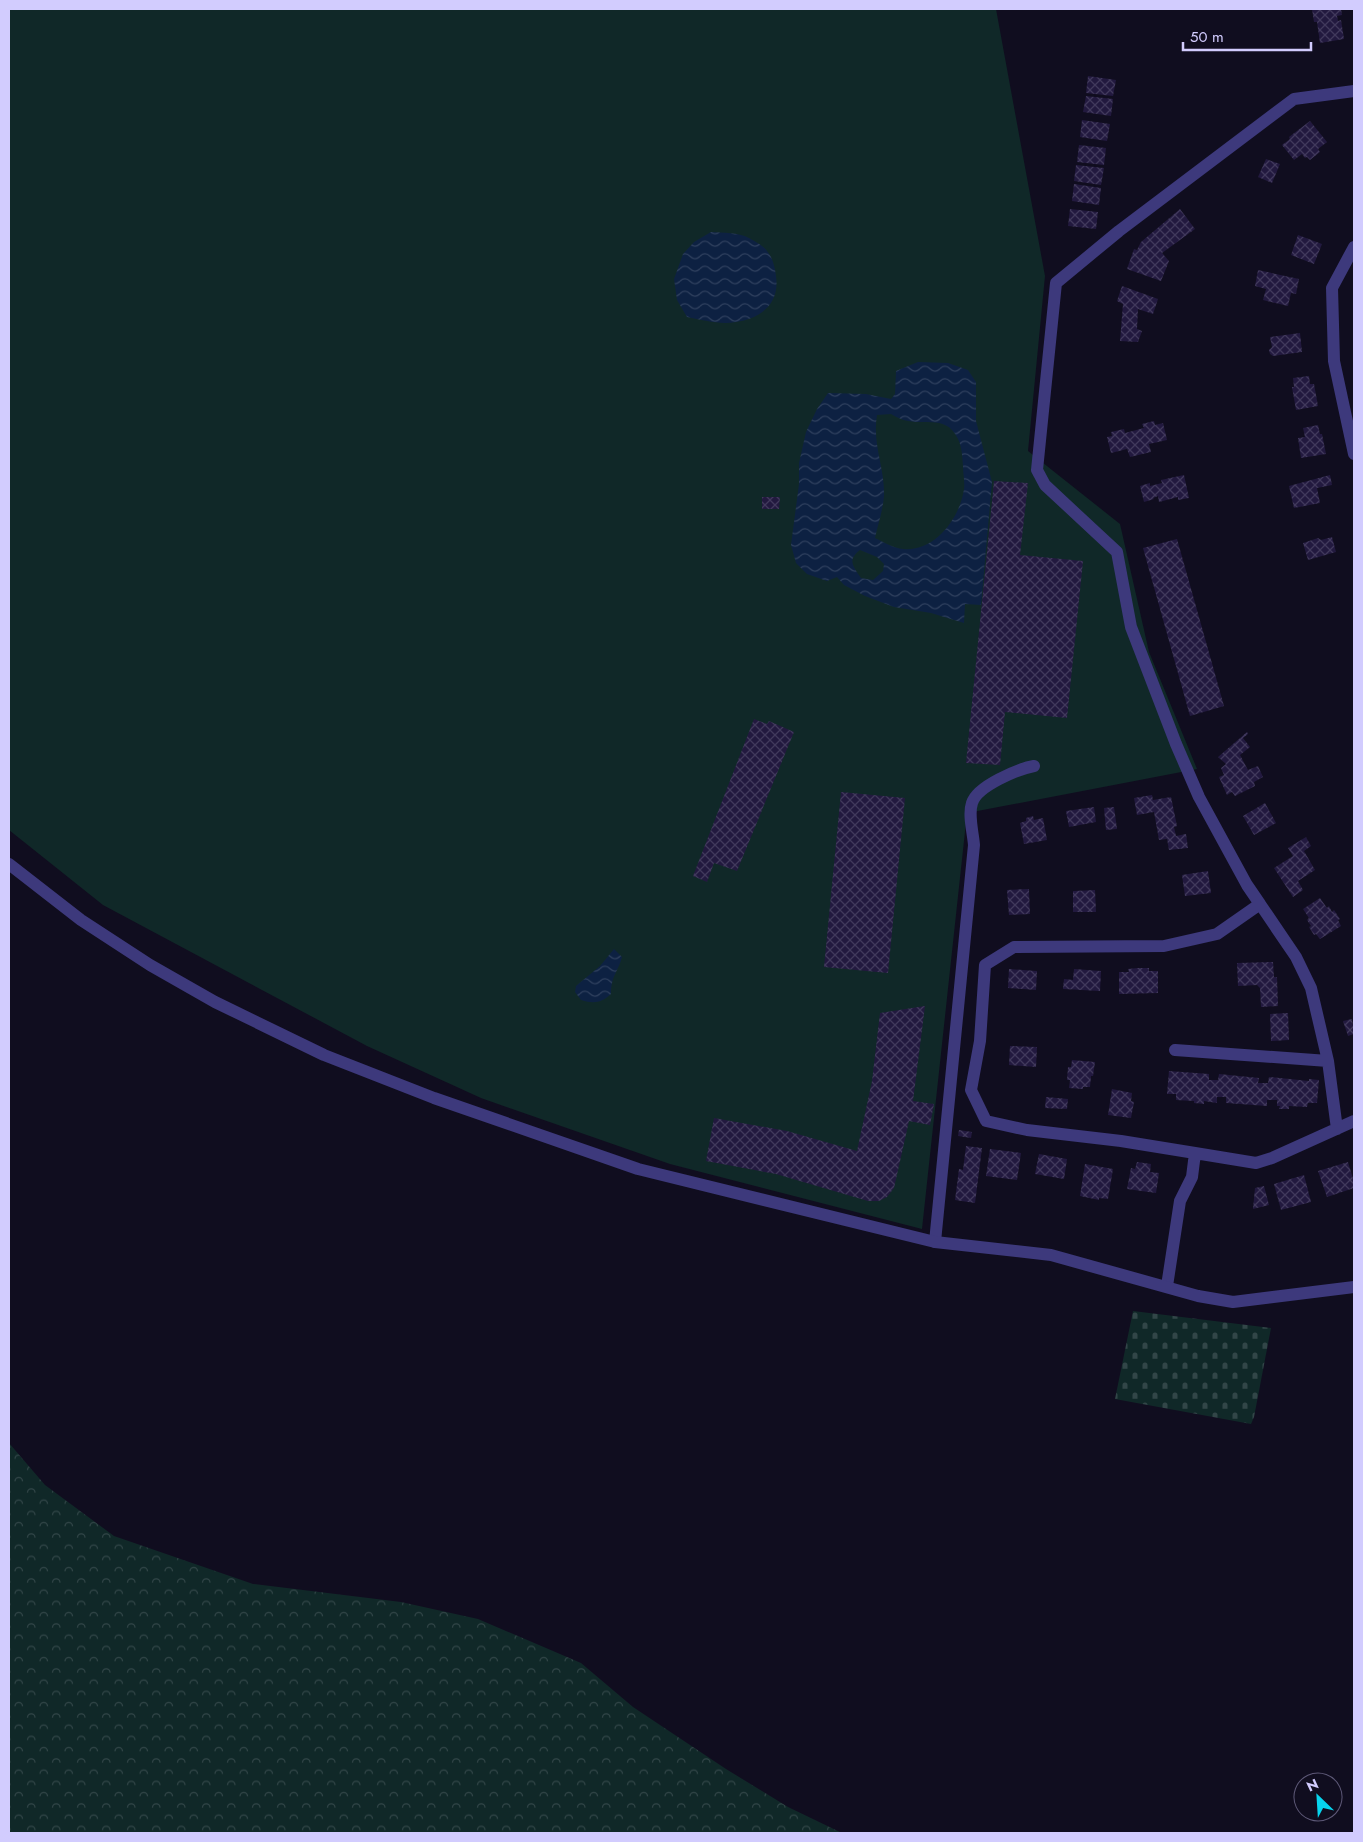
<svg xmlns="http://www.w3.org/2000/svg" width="1363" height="1842" font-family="Jost,sans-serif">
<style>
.green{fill:#102828}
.forest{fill:url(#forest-crowns)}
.cemetery{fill:url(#cemetery-stones)}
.water{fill:url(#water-waves);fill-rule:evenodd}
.building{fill:url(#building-cross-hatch)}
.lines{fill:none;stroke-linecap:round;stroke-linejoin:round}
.minor{stroke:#3d397c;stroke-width:12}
.tertiary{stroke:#3d397c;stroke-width:12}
</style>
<defs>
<pattern id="forest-crowns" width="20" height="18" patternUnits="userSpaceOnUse" patternTransform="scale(1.25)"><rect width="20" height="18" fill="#102828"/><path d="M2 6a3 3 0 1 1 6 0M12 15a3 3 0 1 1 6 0" fill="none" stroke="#324648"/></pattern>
<pattern id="cemetery-stones" width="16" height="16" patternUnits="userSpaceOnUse" patternTransform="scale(1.25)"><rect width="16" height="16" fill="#102828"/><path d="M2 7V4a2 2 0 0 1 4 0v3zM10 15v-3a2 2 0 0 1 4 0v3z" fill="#324648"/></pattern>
<pattern id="water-waves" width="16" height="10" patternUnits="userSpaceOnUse" patternTransform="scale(1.25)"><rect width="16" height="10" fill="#0d2142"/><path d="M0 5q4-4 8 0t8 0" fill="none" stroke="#2f405e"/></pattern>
<pattern id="building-cross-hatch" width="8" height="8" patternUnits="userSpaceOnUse" patternTransform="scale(1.25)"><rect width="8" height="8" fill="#22193f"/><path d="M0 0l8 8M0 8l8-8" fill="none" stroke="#41395c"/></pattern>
</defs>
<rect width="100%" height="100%" fill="#100d1f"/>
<path class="green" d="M 9,9 L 996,9 L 1045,276 L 1028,451 L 1120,524 L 1149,652 L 1197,769 L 967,813 L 922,1229 L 670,1164 L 481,1098 L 367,1046 L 103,905 L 9,830 Z"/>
<path class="forest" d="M 9,1443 L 45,1485 L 114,1536 L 253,1584 L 401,1602 L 478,1619 L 581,1663 L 633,1707 L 726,1769 L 788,1807 L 842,1833 L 9,1833 Z"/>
<path class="cemetery" d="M 1133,1311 L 1271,1328 L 1254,1417 L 1251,1424 L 1115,1399 Z"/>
<path class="water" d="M 711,232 C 723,233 738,232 749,238 C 754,241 764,246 767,251 C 773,258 775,268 776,276 C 780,303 762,318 736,322 C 720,325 703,320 687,317 L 677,300 L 674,279 L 683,254 L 694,242 Z
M 918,362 L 948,363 L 968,370 L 976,382 L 976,421 L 992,482 L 981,605 L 965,604 L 964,623 L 931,613 L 894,607 L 865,596 L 844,585 L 837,577 L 827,581 L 807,574 L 796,563 L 791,545 L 799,484 L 799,463 L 806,432 L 817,409 L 828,393 L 866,394 L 891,399 L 895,394 L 896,371 ZM 891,414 C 896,417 902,420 908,421 C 923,424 941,418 952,430 C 962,441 962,453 963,466 C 963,474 965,482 964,489 C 960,518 935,552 903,549 C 894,548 883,542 875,538 C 878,524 883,510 884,496 C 885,468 872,444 877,415 ZM 860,550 L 877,557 L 884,564 L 883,571 L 873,580 L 861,578 C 853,566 847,560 860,550 Z
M 614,949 L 622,957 C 618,972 611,976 611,994 C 601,1003 594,1004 581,1000 L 575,992 L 576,986 L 600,966 Z"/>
<path class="building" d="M 1312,9 L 1341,9 L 1342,15 L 1337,16 L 1338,21 L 1341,20 L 1344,39 L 1320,43 L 1317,22 L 1314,22 Z
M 1088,76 L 1116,80 L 1113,96 L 1086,93 Z
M 1086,96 L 1113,99 L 1111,116 L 1083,112 Z
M 1082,120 L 1110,124 L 1107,141 L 1080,137 Z
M 1310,121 L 1327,142 L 1318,149 L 1320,152 L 1310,160 L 1307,157 L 1305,158 L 1302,154 L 1294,160 L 1282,145 L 1290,139 L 1289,137 Z
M 1079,145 L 1106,148 L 1104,165 L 1077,162 Z
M 1266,159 L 1280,164 L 1272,183 L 1258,177 Z
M 1076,165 L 1104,168 L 1101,185 L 1074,181 Z
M 1074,184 L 1101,188 L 1099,205 L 1072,201 Z
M 1070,209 L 1098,212 L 1096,229 L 1068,226 Z
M 1180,209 L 1195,229 L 1162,253 L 1169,261 L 1161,281 L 1127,269 L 1134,249 L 1137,250 L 1141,242 Z
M 1298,235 L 1322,244 L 1314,264 L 1291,255 Z
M 1258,270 L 1299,279 L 1296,294 L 1291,293 L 1288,306 L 1263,300 L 1266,289 L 1255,286 Z
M 1122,286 L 1158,299 L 1153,314 L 1138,309 L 1137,329 L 1142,331 L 1138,342 L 1120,341 L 1123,304 L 1117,301 Z
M 1300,333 L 1302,352 L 1273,356 L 1270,354 L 1269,350 L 1272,347 L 1270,337 Z
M 1309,376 L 1310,384 L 1314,384 L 1318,406 L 1296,410 L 1292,387 L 1294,387 L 1293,378 Z
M 1154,421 L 1155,425 L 1163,423 L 1167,440 L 1149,444 L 1151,452 L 1130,457 L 1127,449 L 1111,453 L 1107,437 L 1112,436 L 1111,432 L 1124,429 L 1125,433 L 1144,428 L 1142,424 Z
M 1318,425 L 1320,434 L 1322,434 L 1326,454 L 1301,458 L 1298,438 L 1305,437 L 1303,428 Z
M 1184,475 L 1189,498 L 1178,500 L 1178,497 L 1159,502 L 1158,496 L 1153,498 L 1154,499 L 1144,502 L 1140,486 L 1150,483 L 1150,486 L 1162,483 L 1161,480 Z
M 1330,475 L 1332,485 L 1317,488 L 1320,503 L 1294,508 L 1289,486 Z
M 994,481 L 1028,483 L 1020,555 L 1083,561 L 1067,718 L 1005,712 L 1000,765 L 966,763 Z
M 762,497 L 780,497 L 779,509 L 762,509 Z
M 1332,537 L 1336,552 L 1308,560 L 1303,543 L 1318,538 L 1321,540 Z
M 1177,539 L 1224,706 L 1190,716 L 1143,548 Z
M 754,719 L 767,724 L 769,721 L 794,732 L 737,871 L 714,863 L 707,882 L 693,876 Z
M 1247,732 L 1248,734 L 1243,738 L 1250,747 L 1240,755 L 1248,770 L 1258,766 L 1263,777 L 1254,782 L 1255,786 L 1235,796 L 1232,792 L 1227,795 L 1219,777 L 1224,775 L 1221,768 L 1226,764 L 1218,757 Z
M 841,792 L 905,798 L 888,973 L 824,967 Z
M 1152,795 L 1153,800 L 1171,797 L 1177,826 L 1174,827 L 1176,836 L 1186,834 L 1188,848 L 1169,850 L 1167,839 L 1159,840 L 1154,812 L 1137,815 L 1134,798 Z
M 1265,803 L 1276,823 L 1254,835 L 1243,816 Z
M 1094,807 L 1096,822 L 1069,827 L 1066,811 Z
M 1114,807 L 1117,829 L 1106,830 L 1104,808 Z
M 1033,816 L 1034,820 L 1043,818 L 1047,840 L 1024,844 L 1020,823 L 1026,821 L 1026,818 Z
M 1306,837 L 1311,846 L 1304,851 L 1315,870 L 1298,881 L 1303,890 L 1293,897 L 1274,868 L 1293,856 L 1288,848 Z
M 1208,871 L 1211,893 L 1185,896 L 1182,875 Z
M 1029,889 L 1030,914 L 1009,915 L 1007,890 Z
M 1095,890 L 1096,912 L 1073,912 L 1073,891 Z
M 1320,898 L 1327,908 L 1329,906 L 1332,912 L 1334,910 L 1340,919 L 1338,920 L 1341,926 L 1320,939 L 1316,934 L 1314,935 L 1309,927 L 1311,926 L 1307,920 L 1309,918 L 1303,909 Z
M 1273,962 L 1274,977 L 1277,977 L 1278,1006 L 1261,1007 L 1260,988 L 1257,985 L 1238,986 L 1237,963 Z
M 1138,968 L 1149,968 L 1149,971 L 1158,971 L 1158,993 L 1119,994 L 1119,972 L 1129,972 L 1128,969 Z
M 1009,969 L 1037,971 L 1036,990 L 1008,988 Z
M 1074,969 L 1101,971 L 1100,991 L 1063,989 L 1064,979 L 1073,980 Z
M 925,1006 L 913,1101 L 934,1104 L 930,1125 L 909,1121 L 894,1188 L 887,1197 L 879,1201 L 868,1201 L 776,1174 L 706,1161 L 714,1118 L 787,1131 L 857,1151 L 872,1081 L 880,1013 Z
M 1288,1013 L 1289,1040 L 1271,1041 L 1270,1014 Z
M 1352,1019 L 1354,1034 L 1348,1036 L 1343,1021 Z
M 1010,1046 L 1037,1047 L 1036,1067 L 1009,1065 Z
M 1072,1060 L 1095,1062 L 1093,1076 L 1091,1076 L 1090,1087 L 1083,1087 L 1083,1089 L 1069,1088 L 1070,1080 L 1067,1080 L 1068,1067 L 1071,1067 Z
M 1169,1071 L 1209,1074 L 1209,1080 L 1218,1080 L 1219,1074 L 1259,1078 L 1258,1083 L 1268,1083 L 1269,1077 L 1309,1081 L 1309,1079 L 1319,1080 L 1317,1103 L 1308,1103 L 1307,1107 L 1289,1106 L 1289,1109 L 1279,1109 L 1280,1106 L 1277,1106 L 1277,1100 L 1267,1100 L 1267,1106 L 1226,1103 L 1226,1097 L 1217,1097 L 1217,1103 L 1204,1101 L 1204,1104 L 1194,1103 L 1194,1101 L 1176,1100 L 1176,1094 L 1167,1094 Z
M 1112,1089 L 1132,1093 L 1131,1101 L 1134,1102 L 1131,1118 L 1108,1115 Z
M 1046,1097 L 1068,1099 L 1067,1109 L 1045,1108 Z
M 959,1130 L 972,1132 L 971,1138 L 958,1136 Z
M 966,1146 L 982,1148 L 975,1203 L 955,1200 L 959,1169 L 963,1170 Z
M 990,1149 L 1021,1153 L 1017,1180 L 986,1176 Z
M 1039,1154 L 1067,1159 L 1064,1179 L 1035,1174 Z
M 1137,1162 L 1151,1164 L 1150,1172 L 1159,1173 L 1156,1193 L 1127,1189 L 1131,1168 L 1135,1169 Z
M 1348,1162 L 1354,1182 L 1354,1188 L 1327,1197 L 1318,1171 Z
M 1085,1164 L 1113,1169 L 1108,1199 L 1099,1198 L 1099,1200 L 1080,1196 Z
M 1304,1175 L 1311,1202 L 1281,1210 L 1274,1184 Z
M 1264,1186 L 1269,1205 L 1253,1209 L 1255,1188 Z"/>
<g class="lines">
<path class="minor" d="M 1354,247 L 1332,288 L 1334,361 L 1354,454
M 1260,904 L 1296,957 L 1311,988 L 1328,1061 L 1337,1129
M 1175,1050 L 1328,1061
M 1195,1153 L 1256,1163 L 1272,1158 L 1354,1121
M 935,1242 L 974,845 C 973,832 968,815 972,803 C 977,786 1018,769 1034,766
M 1167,1286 L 1180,1201 L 1192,1177 L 1195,1153 L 1121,1141 L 1027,1130 L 986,1121 L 971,1090 L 980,1041 L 985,965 L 1014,947 L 1164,946 L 1217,934 L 1260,904 L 1247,885 L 1199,797 L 1176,744 L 1131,627 L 1117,552 L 1045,485 L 1037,470 L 1056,283 L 1119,231 L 1294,99 L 1354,91"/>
<path class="tertiary" d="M 9,864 L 81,920 L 150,965 L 215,1002 L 324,1055 L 434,1098 L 638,1169 L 935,1242 L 1051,1255 L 1198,1296 L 1233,1302 L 1354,1287"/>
</g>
<rect width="1363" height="1842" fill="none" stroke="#d2ccfe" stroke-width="20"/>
<g transform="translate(1318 1797) rotate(335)"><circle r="24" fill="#100d1f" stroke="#5e5978"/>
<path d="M0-4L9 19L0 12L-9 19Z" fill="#07d4ee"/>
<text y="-8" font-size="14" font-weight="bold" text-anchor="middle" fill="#d2ccfe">N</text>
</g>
<path d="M1183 42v8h128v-8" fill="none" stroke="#d2ccfe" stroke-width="2.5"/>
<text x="1190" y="42" font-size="15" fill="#d2ccfe" stroke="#100d1f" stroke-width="4" paint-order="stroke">50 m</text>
</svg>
